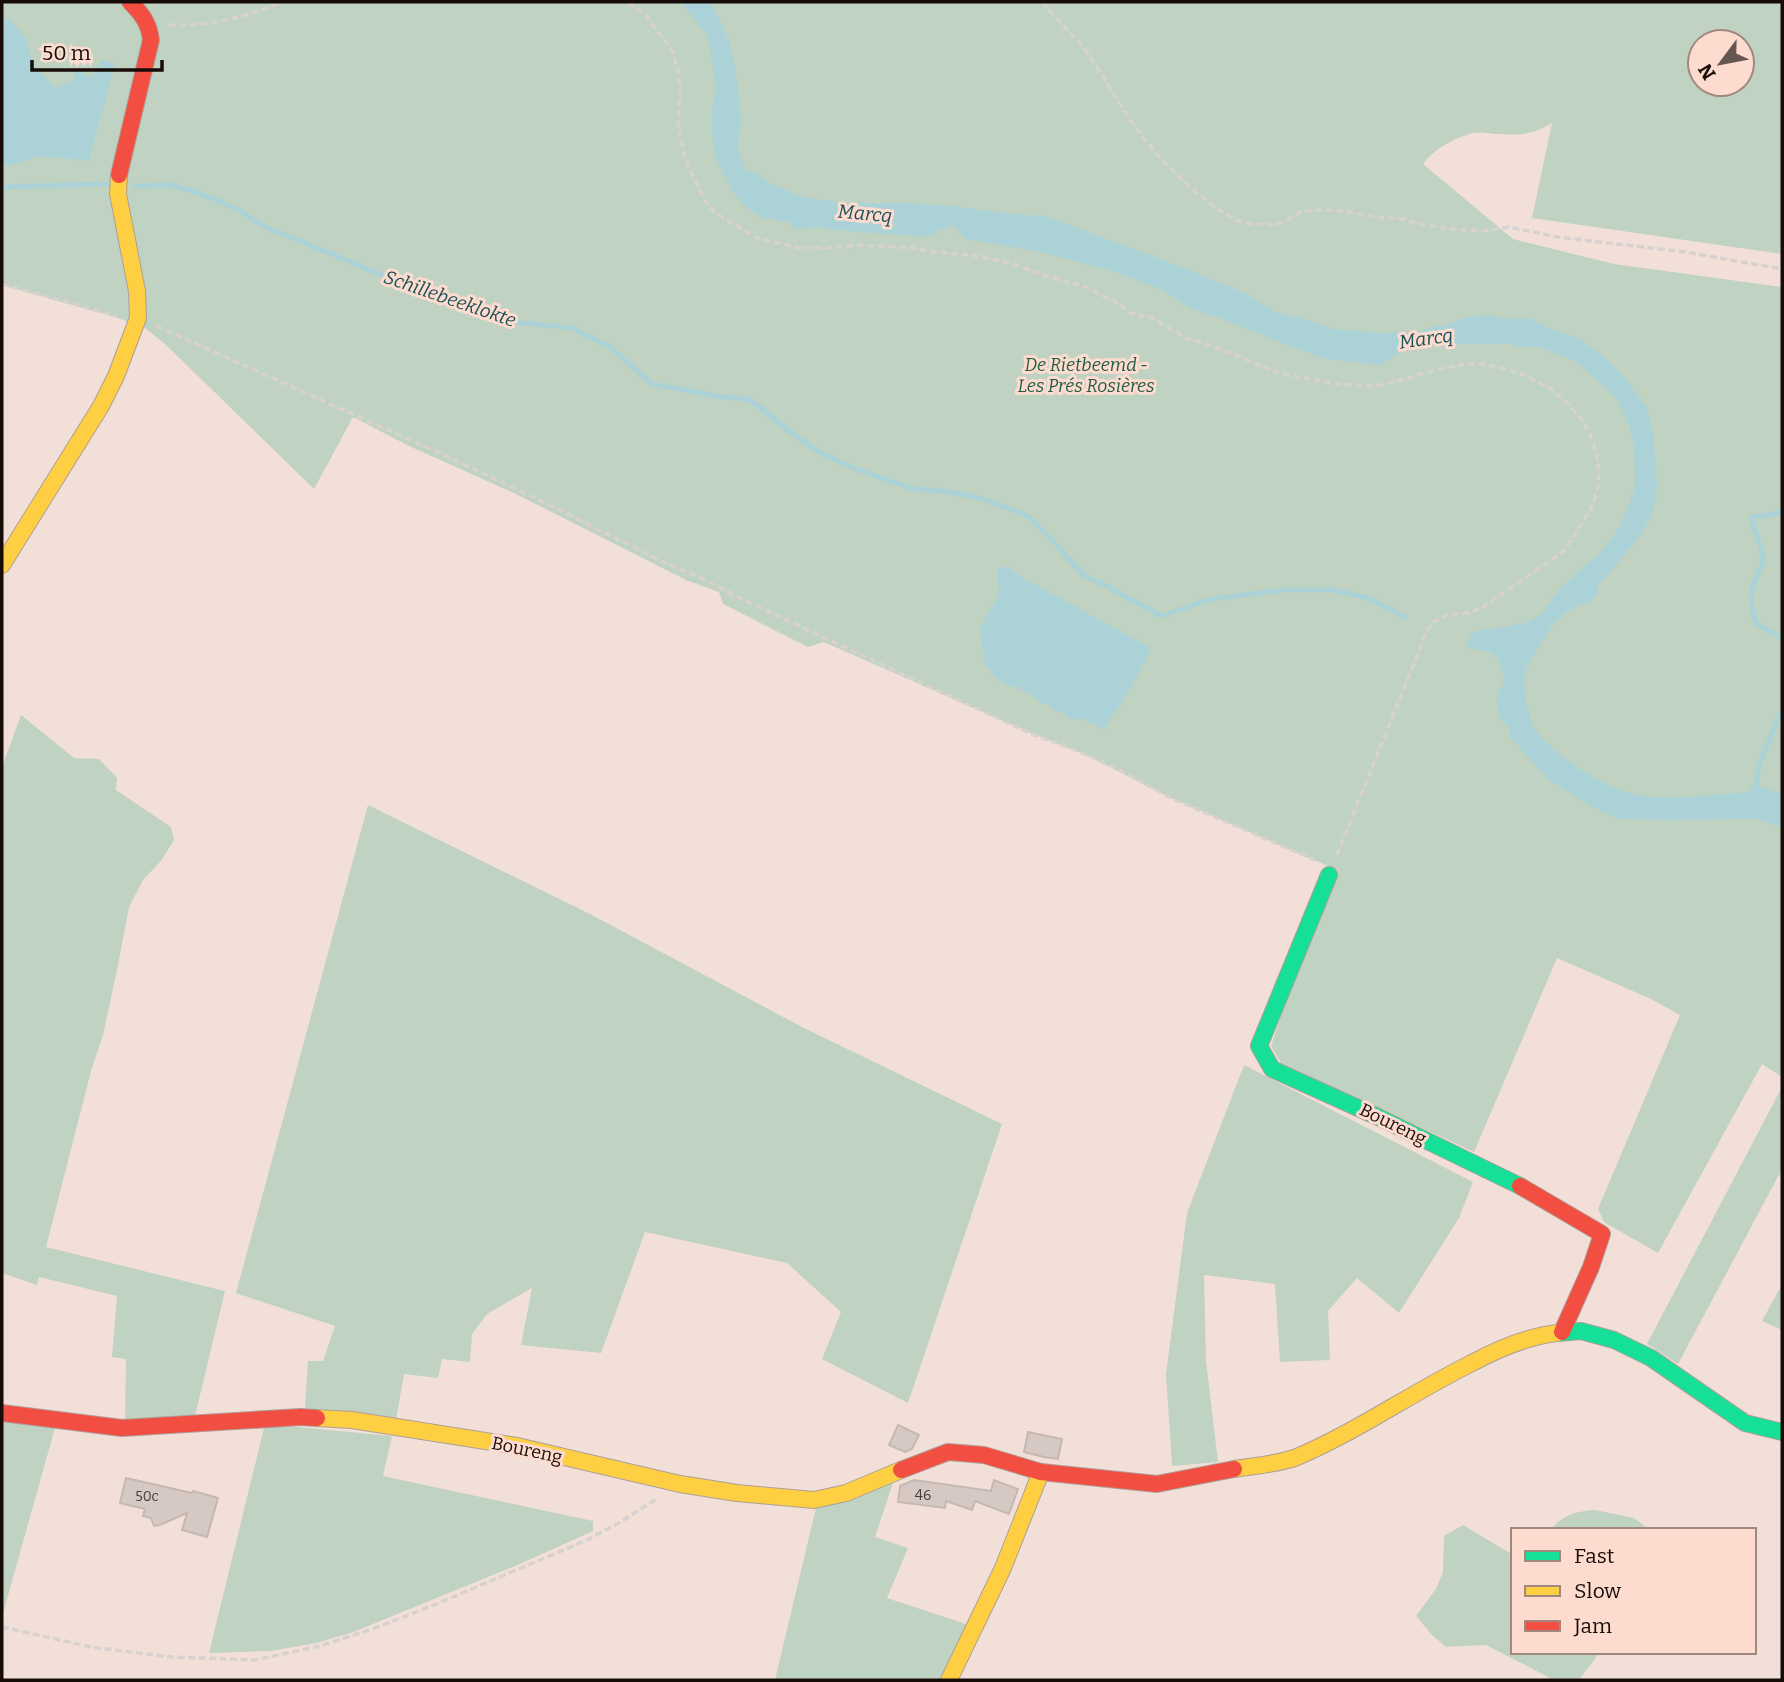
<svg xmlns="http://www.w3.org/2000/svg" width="1784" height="1682" font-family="Bitter,serif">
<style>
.green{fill:#c0d2c1;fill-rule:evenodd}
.water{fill:#abd3d7}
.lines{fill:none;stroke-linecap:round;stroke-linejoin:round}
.stream{stroke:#abd3d7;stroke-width:5}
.building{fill:#d6c8c2;stroke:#c5b8b2;stroke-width:2}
.fast-casing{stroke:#ad9f99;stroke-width:18}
.slow-casing{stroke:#ad9f99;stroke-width:18}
.jam-casing{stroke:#ad9f99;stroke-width:18}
.path{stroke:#d7d1cf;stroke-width:3.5;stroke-dasharray:7 3.5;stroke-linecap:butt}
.fast{stroke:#16e098;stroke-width:16}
.slow{stroke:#ffcf43;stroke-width:16}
.jam{stroke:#f24e42;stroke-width:16}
.labels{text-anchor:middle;stroke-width:6;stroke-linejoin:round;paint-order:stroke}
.number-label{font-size:14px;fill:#493d38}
.park-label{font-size:18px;font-style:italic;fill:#1f5d43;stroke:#fddbce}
.street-label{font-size:18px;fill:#170c08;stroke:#fddbce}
.water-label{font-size:19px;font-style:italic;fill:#195158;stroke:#fddbce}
</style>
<rect width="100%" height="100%" fill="#f2e0d8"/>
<path class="green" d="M 2,2 L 1782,2 L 1782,254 L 1532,218 L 1552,123 C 1530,136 1520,135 1495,134 C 1488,133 1479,132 1473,133 C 1454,138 1434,149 1423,164 L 1513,239 L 1614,264 L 1782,287 L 1782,1077 L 1762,1064 L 1658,1253 L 1604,1222 L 1598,1209 L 1680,1015 L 1651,999 L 1557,958 L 1474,1152 L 1281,1063 L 1271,1046 L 1330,867 L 1171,798 L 1088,756 L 1033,734 L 824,642 L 808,647 L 723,604 L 719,592 L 686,580 L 514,493 L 409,446 L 353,417 L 314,489 L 165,344 L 145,328 L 118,318 L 2,285 ZM 1700,42 L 1742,42 L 1742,84 L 1700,84 Z
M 21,715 L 74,758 L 99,759 L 117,778 L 116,790 L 171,827 L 174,840 L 161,861 L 143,880 L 129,907 L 117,970 L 103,1035 L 91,1071 L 46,1247 L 225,1291 L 195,1416 L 125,1422 L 126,1359 L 112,1357 L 117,1296 L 39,1277 L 37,1285 L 2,1273 L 2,767 Z
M 368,805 L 590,914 L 802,1027 L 1002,1124 L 908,1403 L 822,1359 L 841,1312 L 787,1263 L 645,1232 L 601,1353 L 521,1345 L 532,1288 L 487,1314 L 472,1334 L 470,1362 L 442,1359 L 438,1378 L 404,1374 L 396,1420 L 305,1408 L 308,1361 L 323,1361 L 335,1326 L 236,1293 Z
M 1244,1065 L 1473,1182 L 1459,1218 L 1399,1313 L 1357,1278 L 1328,1311 L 1330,1360 L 1280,1362 L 1275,1284 L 1204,1275 L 1206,1361 L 1218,1462 L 1172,1466 L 1166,1374 L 1187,1213 Z
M 1782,1087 L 1782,1169 L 1678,1364 L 1647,1344 Z
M 1782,1284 L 1782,1330 L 1762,1321 Z
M 2,1420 L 55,1428 L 2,1617 Z
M 265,1424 L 392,1436 L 383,1476 L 593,1521 L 593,1531 L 522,1563 L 351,1633 L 316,1643 L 271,1651 L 209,1653 Z
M 895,1477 L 875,1537 L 908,1548 L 887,1598 L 966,1624 L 942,1680 L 775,1680 L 816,1508 Z
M 1595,1510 L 1634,1518 L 1650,1530 L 1550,1530 C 1565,1514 1574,1512 1595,1510 Z
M 1463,1525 L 1513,1555 L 1513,1652 L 1600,1652 L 1579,1680 L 1554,1680 L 1486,1645 L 1446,1647 L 1431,1634 L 1416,1616 L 1436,1589 L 1443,1572 L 1444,1536 Z"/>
<path class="water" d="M 681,2 L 710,2 C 735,41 737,76 741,121 C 741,130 738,139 738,148 C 739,155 743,163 745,169 L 761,176 L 773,185 L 803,197 L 841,203 L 903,203 L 942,205 L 1021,215 L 1045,216 L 1166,261 L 1243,292 L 1277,313 L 1297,317 L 1334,329 L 1379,333 L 1419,331 L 1436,326 L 1448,325 L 1462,318 L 1487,315 L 1508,319 L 1529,318 L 1547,327 L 1579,339 L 1600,353 L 1623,375 L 1647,408 L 1653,435 L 1657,480 L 1656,498 L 1650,519 L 1635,542 L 1598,586 C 1598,590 1598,593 1596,596 C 1592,603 1579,604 1573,608 C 1557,618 1547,632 1538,648 C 1534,655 1528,664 1525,672 C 1522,686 1528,717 1535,729 C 1549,753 1609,791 1637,795 C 1671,801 1713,794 1749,792 L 1753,783 L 1782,795 L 1782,827 L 1756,819 L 1668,820 L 1618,819 L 1591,806 L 1549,780 L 1509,736 L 1509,728 C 1499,718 1496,712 1497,699 C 1497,697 1496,695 1497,693 C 1498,690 1502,687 1503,684 C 1505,677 1501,664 1496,657 C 1489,648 1475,652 1466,646 L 1471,634 L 1480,630 L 1494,629 L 1528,622 L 1541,614 L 1562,586 L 1600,553 L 1621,525 L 1633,493 L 1635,482 L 1634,448 L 1629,425 L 1616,398 L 1577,362 L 1536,346 L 1522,348 L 1512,344 L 1451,344 L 1406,348 L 1380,365 L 1321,358 L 1222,319 L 1191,309 L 1161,289 L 1108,270 L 1041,252 L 966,239 L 954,226 L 944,228 L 927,237 L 835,230 L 819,227 L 797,230 L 788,222 L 760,217 L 748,209 L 734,194 L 716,160 L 712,135 L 712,108 L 716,88 L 708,37 Z
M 2,18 L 8,18 L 26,38 L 32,62 L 55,88 L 72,82 L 76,70 L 92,77 L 101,60 L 115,63 L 89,161 L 40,156 L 7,166 L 2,165 Z
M 1006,566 L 1025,579 L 1151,648 C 1138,677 1122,703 1104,729 L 1082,719 L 1070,719 L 1062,712 L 1051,709 L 1049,703 L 1041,704 C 1033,692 1026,694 1015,686 L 1009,687 L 997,679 L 985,664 L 980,629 L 999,594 L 997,569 Z"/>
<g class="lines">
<path class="stream" d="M 135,186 L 172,185 L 212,198 L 238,210 L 268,228 L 428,294 L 514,322 L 572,328 L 609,346 L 652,384 L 722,397 L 747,399 L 760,407 L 790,432 L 818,451 L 858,470 L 914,489 L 944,491 L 977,497 L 1013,510 L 1029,517 L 1053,541 L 1083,575 L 1107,586 L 1161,616 L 1207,600 L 1281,590 L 1332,590 L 1369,598 L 1404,617
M 2,187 L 107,184
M 1782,510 L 1776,514 L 1752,517 C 1752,532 1763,544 1763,559 C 1763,566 1757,573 1755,580 C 1749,595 1751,608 1756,623 L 1782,638
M 1755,789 L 1760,762 L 1782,710"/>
</g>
<path class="building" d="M 898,1425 L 919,1435 L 912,1449 L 905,1452 L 889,1445 Z
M 1028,1432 L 1062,1439 L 1058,1459 L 1044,1457 L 1024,1452 Z
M 126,1478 L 192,1493 L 193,1491 L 218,1498 L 207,1537 L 182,1530 L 187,1513 L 160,1525 L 154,1526 L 151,1518 L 143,1516 L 145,1509 L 120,1503 Z
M 914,1480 L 991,1491 L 994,1480 L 1018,1489 L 1009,1514 L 975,1501 L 972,1510 L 946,1501 L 945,1508 L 898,1502 L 900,1486 Z"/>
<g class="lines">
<g class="fast-casing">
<path id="fast" d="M 1329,875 L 1259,1046 L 1272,1069 L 1378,1117 L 1520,1186
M 1558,1333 L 1581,1331 L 1614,1340 L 1651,1358 L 1745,1423 L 1782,1432"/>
</g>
<g class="slow-casing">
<path id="slow" d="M 2,565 L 101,406 L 116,376 L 138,318 L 137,291 L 118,194 L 119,175
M 317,1418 L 352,1420 L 517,1446 L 680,1484 L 737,1493 L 814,1500 L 846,1493 L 901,1470
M 1234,1469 C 1253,1466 1279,1464 1297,1457 C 1358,1431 1413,1392 1472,1363 C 1498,1349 1528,1336 1558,1333
M 949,1680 L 1003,1568 L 1041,1472"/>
</g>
<g class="jam-casing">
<path id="jam" d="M 119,175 L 151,40 C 149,23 142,14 130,2
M 1520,1186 L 1602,1234 L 1591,1267 L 1562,1332
M 2,1413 L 122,1428 L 301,1417 L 317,1418
M 901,1470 L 948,1452 L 984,1455 L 1041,1472 L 1157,1484 L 1234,1469"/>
</g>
<path class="path" d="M 628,2 L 646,16 L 673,52 L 678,71 L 680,90 L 678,128 L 686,161 L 706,203 L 717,214 L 757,238 L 799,248 L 842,247 L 862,245 L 913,248 L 935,252 L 971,255 L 1010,263 L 1044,275 L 1086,287 L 1123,306 L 1128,312 L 1140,316 L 1150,317 L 1186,338 L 1204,343 L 1245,359 L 1260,366 L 1283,374 L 1337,384 L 1375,386 L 1398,381 L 1438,369 L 1473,363 L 1498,367 L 1522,374 L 1551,389 L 1567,403 L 1582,420 L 1589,432 L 1594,445 L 1598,462 L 1599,483 L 1595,498 L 1589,512 L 1564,551 L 1483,607 L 1469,613 L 1451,614 L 1433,622 L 1427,631 L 1336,857
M 1042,2 L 1088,53 L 1134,126 L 1161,159 L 1189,186 L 1217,209 L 1238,221 L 1250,224 L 1276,225 L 1286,221 L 1300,212 L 1315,210 L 1345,211 L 1375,217 L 1402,219 L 1429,226 L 1455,229 L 1483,231 L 1509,227 L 1558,237 L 1685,252 L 1782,269
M 169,25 C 207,26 246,18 281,2
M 2,284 L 118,316
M 156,326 L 435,451 L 556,508 L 665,563 L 699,577 L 744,600 L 917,681 L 1032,734 L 1073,749 L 1118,769 L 1171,798 L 1315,860
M 2,1627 L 91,1647 L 171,1657 L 255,1660 L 320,1646 L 375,1628 L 434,1605 L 587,1540 L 617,1524 L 658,1498"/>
<use href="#fast" class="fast"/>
<use href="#slow" class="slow"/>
<use href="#jam" class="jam"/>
</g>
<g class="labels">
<g class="number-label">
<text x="923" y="1500">46</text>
<text x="147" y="1501">50c</text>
</g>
<g class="park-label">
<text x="1086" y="371">De Rietbeemd -<tspan x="1086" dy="21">Les Prés Rosières</tspan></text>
</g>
<g class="street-label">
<text transform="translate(1393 1124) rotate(26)" y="6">Boureng</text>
<text transform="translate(527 1450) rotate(12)" y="6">Boureng</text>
</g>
<g class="water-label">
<text transform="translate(865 213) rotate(5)" y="7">Marcq</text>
<text transform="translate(450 298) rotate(19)" y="7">Schillebeeklokte</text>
<text transform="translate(1426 338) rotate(-8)" y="7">Marcq</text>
</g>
</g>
<rect width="1784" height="1682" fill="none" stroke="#170c08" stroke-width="7"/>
<rect x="1511" y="1528" width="245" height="126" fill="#fddbce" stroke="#a1887f" stroke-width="2"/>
<rect x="1525" y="1551" width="35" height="10" fill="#16e098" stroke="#a1887f" stroke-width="2"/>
<text x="1574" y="1563" font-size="21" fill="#170c08">Fast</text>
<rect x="1525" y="1586" width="35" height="10" fill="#ffcf43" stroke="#a1887f" stroke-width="2"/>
<text x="1574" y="1598" font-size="21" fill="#170c08">Slow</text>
<rect x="1525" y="1621" width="35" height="10" fill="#f24e42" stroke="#a1887f" stroke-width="2"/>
<text x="1574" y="1633" font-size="21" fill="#170c08">Jam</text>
<g transform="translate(1721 63) rotate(238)"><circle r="33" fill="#fddbce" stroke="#a1887f" stroke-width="2"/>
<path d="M0-5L12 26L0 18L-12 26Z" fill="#645651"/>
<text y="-10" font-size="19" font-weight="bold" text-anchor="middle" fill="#170c08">N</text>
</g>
<path d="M32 60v10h130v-10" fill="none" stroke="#170c08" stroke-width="3.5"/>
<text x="42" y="60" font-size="21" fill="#170c08" stroke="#fddbce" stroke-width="5" paint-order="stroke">50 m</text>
</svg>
